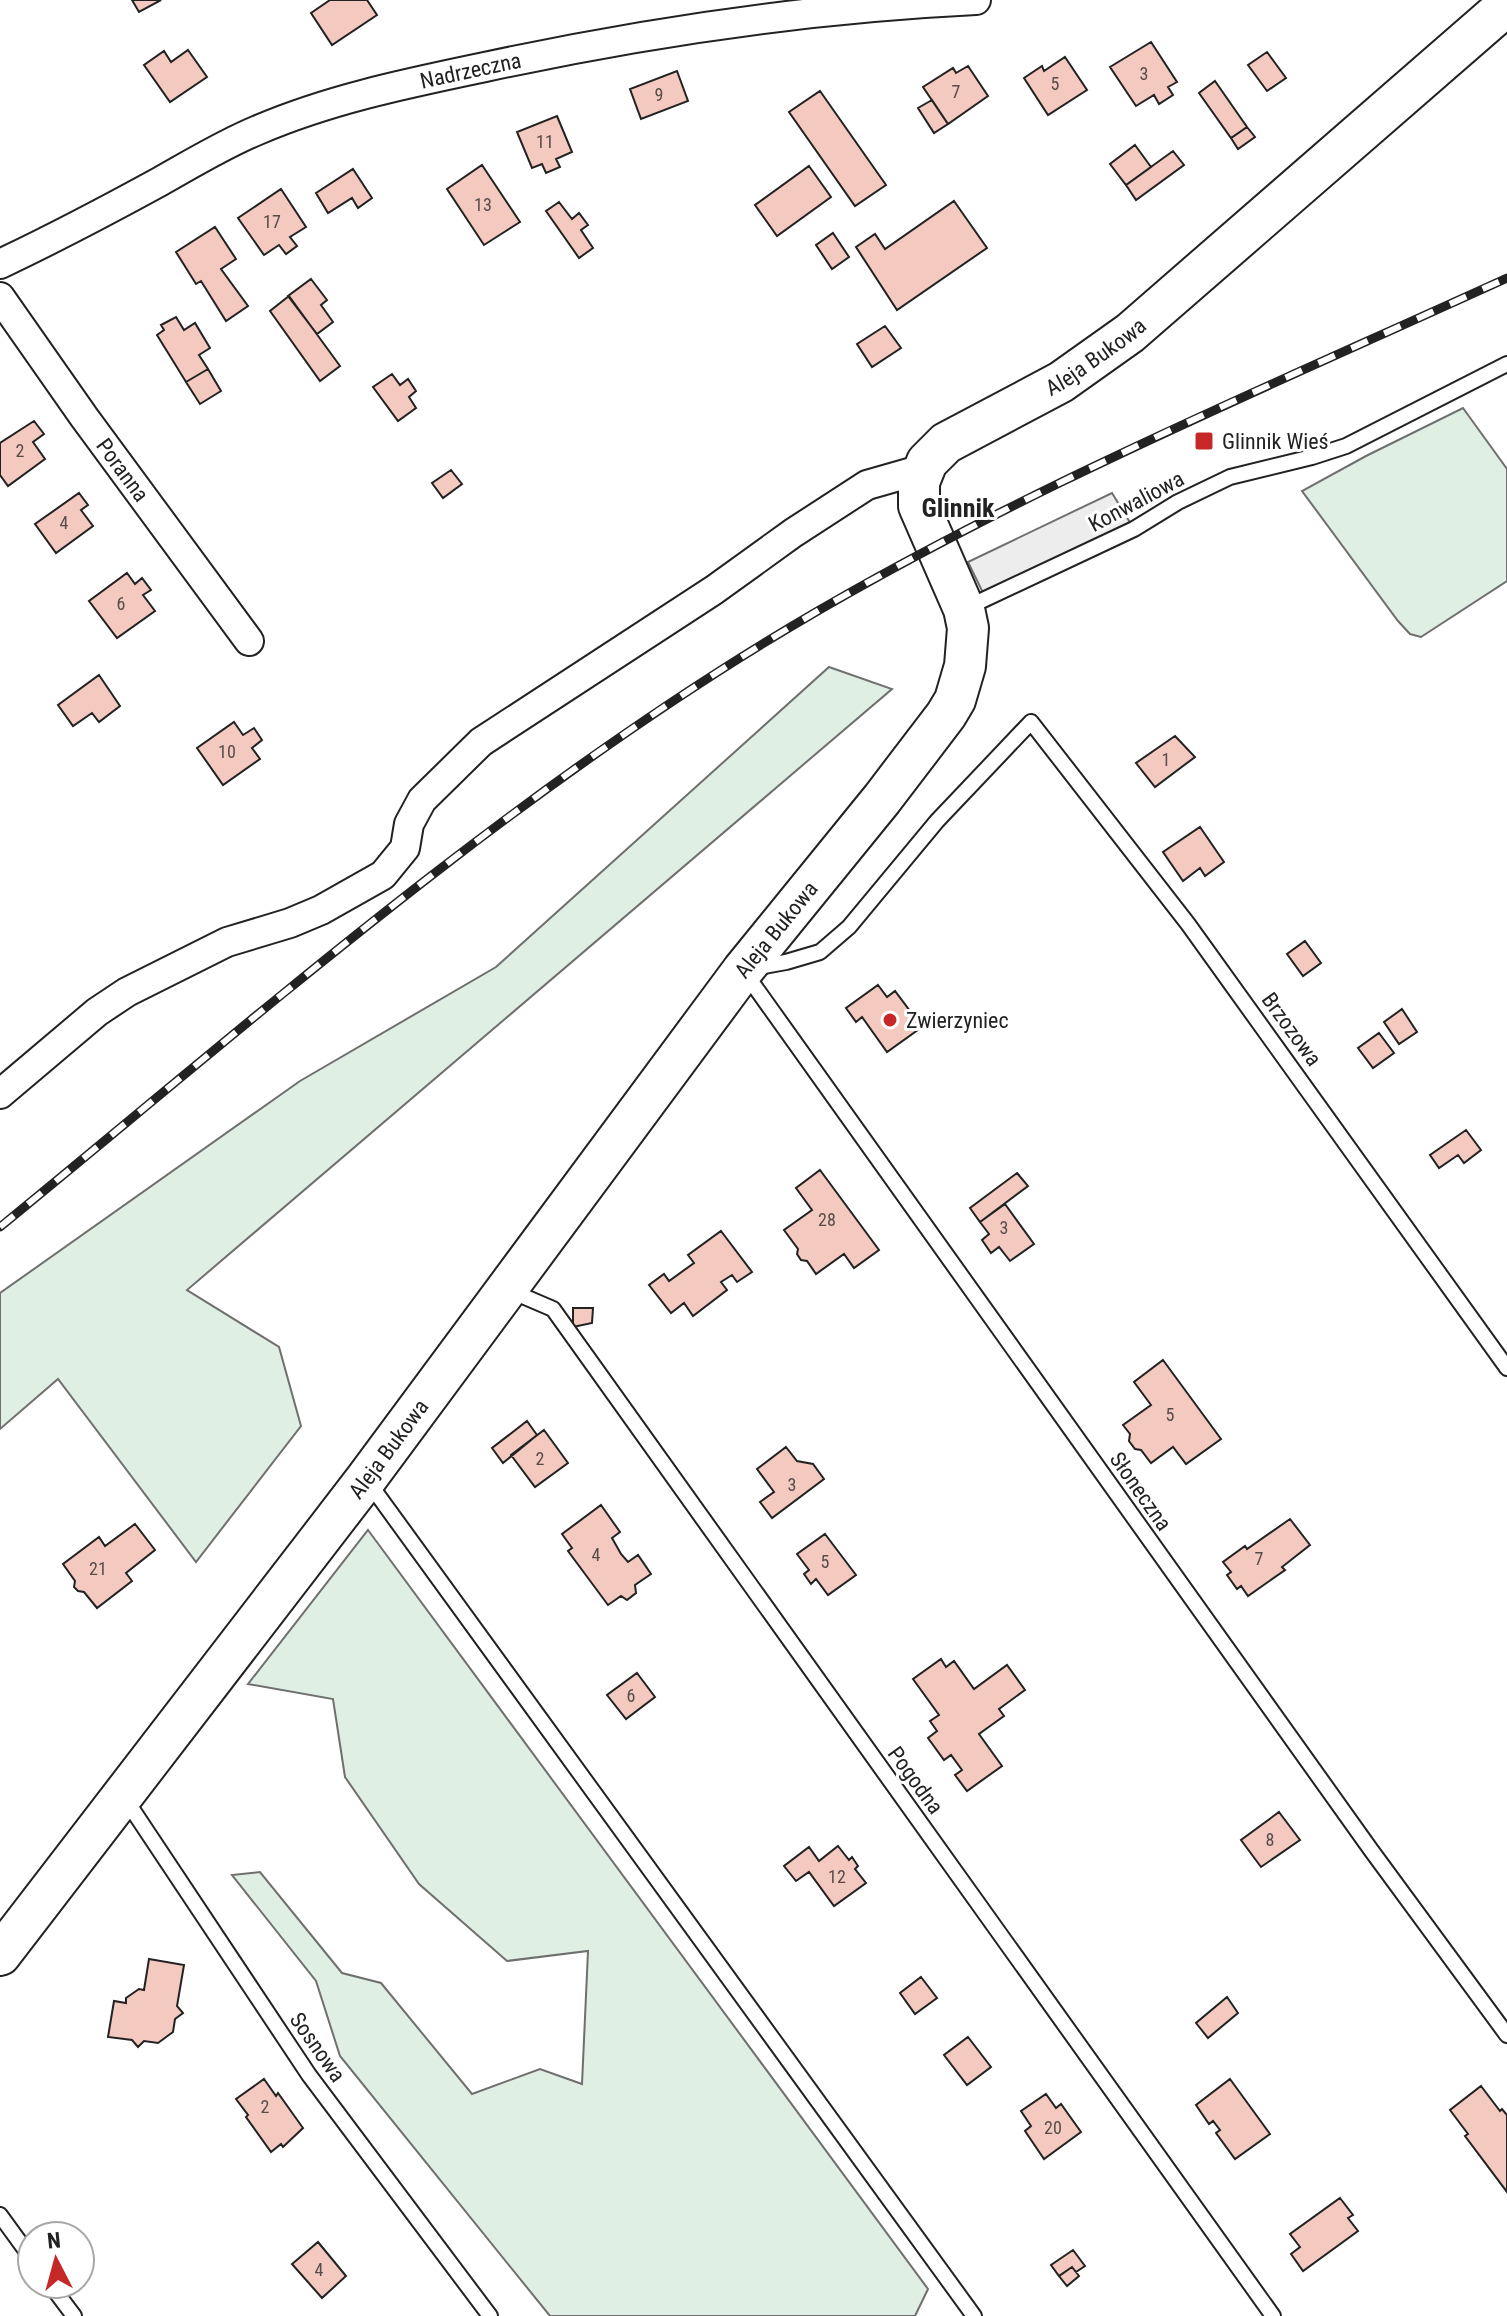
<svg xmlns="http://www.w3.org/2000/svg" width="1507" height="2316" font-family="'Roboto Condensed',sans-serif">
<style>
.green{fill:#e0efe3;stroke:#6f6f6f;stroke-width:2}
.parking{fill:#ededed;stroke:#6f6f6f;stroke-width:2}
.building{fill:#f3c9c0;stroke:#222;stroke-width:2}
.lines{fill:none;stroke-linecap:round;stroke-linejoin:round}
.lane-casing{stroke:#222;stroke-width:18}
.street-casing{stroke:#222;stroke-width:32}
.secondary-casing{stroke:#222;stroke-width:44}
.lane{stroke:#fff;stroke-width:14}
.street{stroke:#fff;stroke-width:28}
.secondary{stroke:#fff;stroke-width:40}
.rail-casing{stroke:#222;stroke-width:9}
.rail{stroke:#fff;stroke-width:6;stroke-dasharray:18;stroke-linecap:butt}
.poi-dot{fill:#c62828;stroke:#fff;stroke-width:3}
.labels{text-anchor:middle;stroke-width:6;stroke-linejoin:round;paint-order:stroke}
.number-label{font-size:18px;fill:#564c4a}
.street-label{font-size:22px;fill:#222;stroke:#fff}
.poi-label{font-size:22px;fill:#222;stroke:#fff;text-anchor:start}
.quarter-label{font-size:26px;font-weight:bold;fill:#222;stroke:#fff}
</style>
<rect width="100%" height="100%" fill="#fff"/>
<path class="green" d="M 1463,408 L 1507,469 L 1507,581 L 1421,637 L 1410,634 L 1398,621 L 1302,491 L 1366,456 Z
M 829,667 L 892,689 L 187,1290 L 279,1347 L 301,1426 L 196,1562 L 58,1379 L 0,1429 L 0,1293 L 300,1081 L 496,967 Z
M 368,1530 L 928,2289 L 915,2316 L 550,2316 L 340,2056 L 316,1981 L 232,1875 L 260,1872 L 342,1973 L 381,1983 L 472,2094 L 540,2069 L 582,2084 L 588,1951 L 507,1961 L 419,1884 L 345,1777 L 333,1699 L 248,1684 Z"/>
<path class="parking" d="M 1112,493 L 1134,529 L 986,599 L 968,562 Z"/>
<path class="building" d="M 132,0 L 161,0 L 139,12 Z
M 330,0 L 367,0 L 377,15 L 332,45 L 311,13 Z
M 1151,42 L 1177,82 L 1168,87 L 1173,95 L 1159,104 L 1154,95 L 1136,106 L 1110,67 Z
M 188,50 L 207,77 L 170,102 L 144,65 L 164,51 L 171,62 Z
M 1267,52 L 1286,78 L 1267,91 L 1248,65 Z
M 1065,57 L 1087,90 L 1048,115 L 1024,78 L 1042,66 L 1044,71 Z
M 968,66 L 988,96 L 948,124 L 923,87 L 953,68 L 956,73 Z
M 677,71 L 688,101 L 641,119 L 630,89 Z
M 1215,81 L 1247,127 L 1231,138 L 1199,93 Z
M 820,91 L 886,185 L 855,206 L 789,112 Z
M 932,100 L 948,124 L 934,133 L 918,108 Z
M 557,116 L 572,152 L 556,159 L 560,167 L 546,173 L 542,164 L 532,168 L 517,132 Z
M 1247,127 L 1255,137 L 1238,149 L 1231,138 Z
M 1135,145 L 1151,167 L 1126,185 L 1110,164 Z
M 1173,151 L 1184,165 L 1136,200 L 1126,185 Z
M 482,165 L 520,222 L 484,245 L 447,189 Z
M 809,166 L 831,197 L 777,236 L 755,205 Z
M 353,169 L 372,198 L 358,208 L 352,198 L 328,213 L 316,193 Z
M 281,189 L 306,227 L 290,237 L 297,246 L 286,254 L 279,245 L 264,255 L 238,218 Z
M 954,201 L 987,248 L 897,310 L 856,247 L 875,234 L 885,249 Z
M 559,202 L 572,219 L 579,213 L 588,225 L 581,230 L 593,248 L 579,258 L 546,211 Z
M 215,227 L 236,259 L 221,269 L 248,306 L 226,321 L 201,281 L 196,284 L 176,252 Z
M 833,233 L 849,257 L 832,269 L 816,245 Z
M 311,279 L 327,300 L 321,305 L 333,322 L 317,334 L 288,296 Z
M 289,296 L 340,366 L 320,381 L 270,311 Z
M 176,317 L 184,330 L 195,323 L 210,348 L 199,355 L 208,369 L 186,382 L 157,335 L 164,330 L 161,325 Z
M 885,326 L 901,348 L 872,367 L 857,344 Z
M 208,369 L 221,391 L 200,404 L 186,382 Z
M 392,374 L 400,385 L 408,379 L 416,391 L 409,397 L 416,408 L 398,421 L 373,387 Z
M 34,421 L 44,434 L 33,442 L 45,459 L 8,486 L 0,475 L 0,443 Z
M 451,470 L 462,484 L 443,498 L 432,483 Z
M 79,493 L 88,505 L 81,510 L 93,526 L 56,553 L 35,524 Z
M 127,573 L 135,584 L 142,578 L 151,590 L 143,595 L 155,611 L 117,638 L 89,601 Z
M 99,675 L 120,706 L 99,722 L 92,713 L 73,726 L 58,705 Z
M 234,722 L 243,735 L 254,728 L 262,740 L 252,748 L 260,759 L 223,785 L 197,748 Z
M 1175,736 L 1195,757 L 1155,787 L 1136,763 Z
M 1200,827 L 1224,862 L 1205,876 L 1200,868 L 1183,881 L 1163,852 Z
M 1305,941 L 1321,963 L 1303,976 L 1287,954 Z
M 878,985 L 887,997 L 895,991 L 922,1027 L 887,1052 L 862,1017 L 856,1022 L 846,1008 Z
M 1402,1009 L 1417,1032 L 1399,1044 L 1384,1022 Z
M 1379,1033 L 1394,1053 L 1373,1068 L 1358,1048 Z
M 1466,1130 L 1481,1150 L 1464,1163 L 1458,1155 L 1439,1168 L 1430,1155 Z
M 820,1170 L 879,1250 L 854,1268 L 844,1254 L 816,1274 L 807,1261 L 801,1260 L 797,1254 L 798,1249 L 784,1230 L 812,1210 L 796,1188 Z
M 1017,1173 L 1028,1186 L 980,1222 L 970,1208 Z
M 1005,1204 L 1034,1244 L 1010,1261 L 999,1247 L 991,1253 L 982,1240 L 989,1234 L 980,1222 Z
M 721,1231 L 752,1272 L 737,1282 L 732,1275 L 721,1282 L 727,1290 L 693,1316 L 684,1303 L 671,1313 L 649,1285 L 664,1274 L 669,1281 L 694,1263 L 688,1255 Z
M 573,1308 L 593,1308 L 592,1323 L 573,1327 Z
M 1163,1360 L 1221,1439 L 1186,1464 L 1173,1447 L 1151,1463 L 1141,1450 L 1135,1449 L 1129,1441 L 1130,1434 L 1123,1425 L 1151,1405 L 1134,1382 Z
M 527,1421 L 537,1435 L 503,1463 L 492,1448 Z
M 544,1430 L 568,1463 L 535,1487 L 511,1455 Z
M 786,1447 L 797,1461 L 813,1464 L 824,1479 L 772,1518 L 760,1502 L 774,1492 L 757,1469 Z
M 601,1505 L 620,1532 L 612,1538 L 621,1554 L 628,1562 L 638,1555 L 651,1574 L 635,1585 L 636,1593 L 627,1600 L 621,1596 L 608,1605 L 568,1551 L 572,1548 L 562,1534 Z
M 1290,1519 L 1310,1545 L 1282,1567 L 1285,1570 L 1248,1596 L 1241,1586 L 1237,1589 L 1227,1575 L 1231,1572 L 1223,1562 L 1245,1546 L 1247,1549 Z
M 135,1524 L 155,1550 L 126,1573 L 132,1581 L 97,1608 L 84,1592 L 78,1591 L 74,1587 L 75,1581 L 63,1564 L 99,1537 L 105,1546 Z
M 825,1534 L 856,1575 L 828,1595 L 816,1579 L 811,1584 L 804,1574 L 809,1570 L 797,1554 Z
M 941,1659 L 946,1667 L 954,1661 L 974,1689 L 1007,1665 L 1025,1690 L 999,1709 L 1004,1716 L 979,1734 L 1002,1766 L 967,1791 L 955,1775 L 962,1770 L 951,1755 L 944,1760 L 928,1738 L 937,1731 L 930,1721 L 939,1715 L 913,1679 Z
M 637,1673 L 655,1697 L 626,1719 L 607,1695 Z
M 1279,1812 L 1300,1840 L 1261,1867 L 1241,1840 Z
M 838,1846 L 849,1860 L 852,1857 L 858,1866 L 855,1869 L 866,1883 L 834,1906 L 809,1872 L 796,1881 L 784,1866 L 809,1847 L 819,1861 Z
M 149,1959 L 184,1965 L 177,2006 L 183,2013 L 175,2019 L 173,2032 L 158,2043 L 144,2041 L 138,2047 L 132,2040 L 108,2037 L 114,2001 L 126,2003 L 126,1998 L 139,1989 L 144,1990 Z
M 921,1977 L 937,1998 L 915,2014 L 900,1993 Z
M 1227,1997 L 1238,2013 L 1208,2038 L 1196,2023 Z
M 968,2037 L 991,2067 L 967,2085 L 944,2055 Z
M 264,2079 L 276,2096 L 278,2093 L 303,2128 L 283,2147 L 281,2144 L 271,2152 L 246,2117 L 248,2115 L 236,2099 Z
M 1230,2079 L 1270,2134 L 1235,2159 L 1216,2133 L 1220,2130 L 1213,2121 L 1209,2124 L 1196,2105 Z
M 1481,2086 L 1500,2111 L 1502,2109 L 1507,2115 L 1507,2192 L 1465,2136 L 1468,2134 L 1450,2110 Z
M 1046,2094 L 1056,2108 L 1061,2104 L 1081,2132 L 1044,2159 L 1025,2131 L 1031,2126 L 1021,2111 Z
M 1340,2198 L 1353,2215 L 1348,2218 L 1358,2231 L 1303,2271 L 1291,2254 L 1300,2247 L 1290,2234 Z
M 318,2242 L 346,2276 L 322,2298 L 292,2264 Z
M 1073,2250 L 1085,2266 L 1076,2272 L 1072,2267 L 1059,2276 L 1051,2265 Z
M 1072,2267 L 1079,2276 L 1067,2286 L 1059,2276 Z"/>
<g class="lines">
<g class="lane-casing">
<path id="lane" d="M 966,608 L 1134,529 L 1178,502 L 1230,477 L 1312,457 L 1346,446 L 1507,364
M 511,1291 L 553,1309 L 1273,2316
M 1507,1368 L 1188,924 L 1031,722 L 937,821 L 849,927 L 820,952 L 786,962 L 743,970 L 1371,1850 L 1507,2035
M 369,1483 L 974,2316
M 124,1797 L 309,2075 L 490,2316
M 0,2215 L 32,2259
M 50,2284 L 74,2316"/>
</g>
<g class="street-casing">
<g id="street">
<path id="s1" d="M 0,264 C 55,238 108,210 161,181 C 193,163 224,144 258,130 C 330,99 409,83 485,67 C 647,32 810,8 976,0"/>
<path id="s2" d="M 0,297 L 84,417 L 249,641"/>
<path d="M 0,1094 L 97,1012 L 127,992 L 227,942 L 290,923 L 321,910 L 383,875 L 405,848 L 409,824 L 422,800 L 481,742 L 714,590 L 793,533 L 867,485 L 923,469"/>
</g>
</g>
<g class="secondary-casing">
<g id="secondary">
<path id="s3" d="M 0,1955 L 366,1479 L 743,970 L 882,799 L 946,715 L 955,700 L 965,666 L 968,628 L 964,609 L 919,506 L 919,482 L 927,462 L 946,443 L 1061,382 L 1130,333 L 1507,5"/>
</g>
</g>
<use href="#lane" class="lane"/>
<use href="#street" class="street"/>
<use href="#secondary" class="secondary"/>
<g class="rail-casing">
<path id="rail" d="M 0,1227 C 248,1024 490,811 764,643 C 999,499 1257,392 1507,278"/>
</g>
<use href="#rail" class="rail"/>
</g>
<g class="poi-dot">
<rect x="1194" y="431" width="20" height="20" rx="4"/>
<circle cx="890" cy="1020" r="8"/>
</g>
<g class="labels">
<g class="number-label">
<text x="1144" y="80">3</text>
<text x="1055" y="90">5</text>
<text x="956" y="98">7</text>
<text x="659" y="101">9</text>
<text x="545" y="148">11</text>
<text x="483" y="211">13</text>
<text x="272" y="228">17</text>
<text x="20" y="457">2</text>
<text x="64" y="529">4</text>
<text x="121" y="610">6</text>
<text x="227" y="758">10</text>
<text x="1166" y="766">1</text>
<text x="827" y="1226">28</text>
<text x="1004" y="1234">3</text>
<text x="1170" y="1421">5</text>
<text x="540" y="1465">2</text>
<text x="792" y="1491">3</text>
<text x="596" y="1561">4</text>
<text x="1259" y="1565">7</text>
<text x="825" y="1568">5</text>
<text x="98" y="1575">21</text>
<text x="631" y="1702">6</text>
<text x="1270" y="1846">8</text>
<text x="837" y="1883">12</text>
<text x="265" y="2113">2</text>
<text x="1053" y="2134">20</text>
<text x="319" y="2276">4</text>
</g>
<g class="street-label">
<text dy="8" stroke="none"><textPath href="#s1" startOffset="512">Nadrzeczna</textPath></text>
<text dy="8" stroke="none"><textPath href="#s3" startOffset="2028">Aleja Bukowa</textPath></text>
<text dy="8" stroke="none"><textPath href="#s2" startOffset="212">Poranna</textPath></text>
<text transform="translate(1136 501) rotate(-28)" y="8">Konwaliowa</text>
<text dy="8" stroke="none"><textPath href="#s3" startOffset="1286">Aleja Bukowa</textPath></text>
<text transform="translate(1292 1029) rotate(54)" y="8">Brzozowa</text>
<text dy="8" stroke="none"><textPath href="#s3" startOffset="638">Aleja Bukowa</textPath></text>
<text transform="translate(1141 1491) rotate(55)" y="8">Słoneczna</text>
<text transform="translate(916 1780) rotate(54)" y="8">Pogodna</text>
<text transform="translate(318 2047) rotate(55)" y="8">Sosnowa</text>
</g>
<g class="poi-label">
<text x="1222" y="449">Glinnik Wieś</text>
<text x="906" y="1028">Zwierzyniec</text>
</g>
<g class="quarter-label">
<text x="958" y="517">Glinnik</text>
</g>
</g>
<g transform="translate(56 2260) rotate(354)"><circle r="38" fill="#ffffff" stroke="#a7a7a7" stroke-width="2"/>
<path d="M0-6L14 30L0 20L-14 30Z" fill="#c62828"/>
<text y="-12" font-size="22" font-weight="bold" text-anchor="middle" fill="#222222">N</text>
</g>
</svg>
